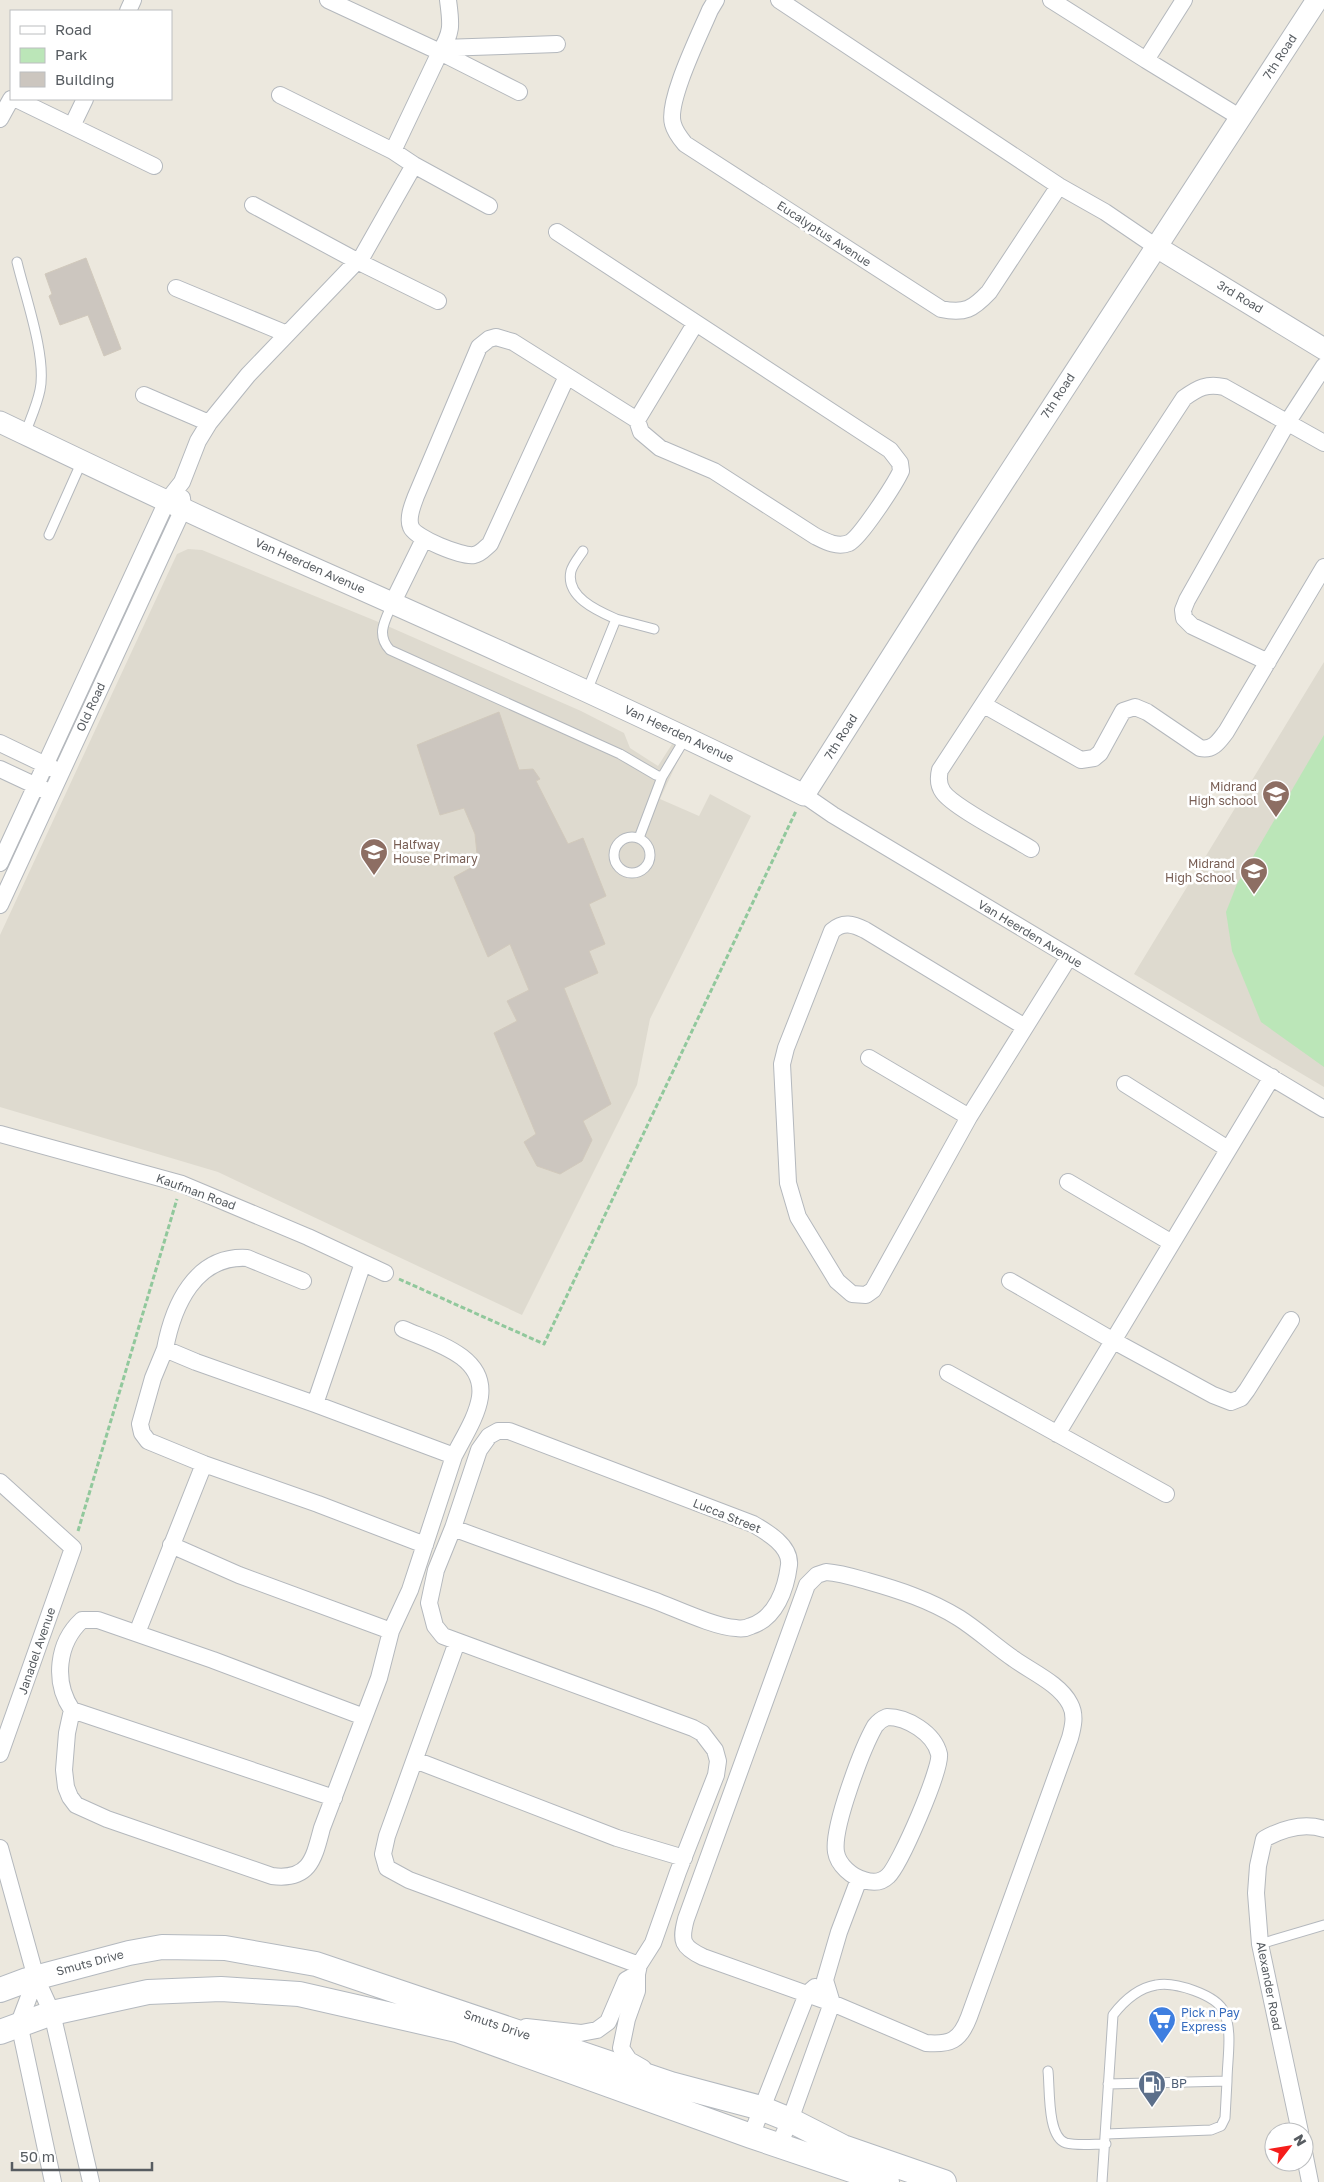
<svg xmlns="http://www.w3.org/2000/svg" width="1324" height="2182" font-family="'Golos Text',sans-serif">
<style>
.education{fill:#dedacf}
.green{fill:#bbe6b8}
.building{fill:#ccc6bf;stroke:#d1c9bc}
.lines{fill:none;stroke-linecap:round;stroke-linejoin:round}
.service-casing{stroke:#b4b8bd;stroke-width:11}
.minor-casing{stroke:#b4b8bd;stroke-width:18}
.tertiary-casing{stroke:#b4b8bd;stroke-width:23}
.secondary-casing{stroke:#b4b9bf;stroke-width:26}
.path{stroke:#91c89c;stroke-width:3;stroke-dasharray:5 2.5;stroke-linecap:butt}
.service{stroke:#fff;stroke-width:9}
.minor{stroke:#fff;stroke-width:16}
.tertiary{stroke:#fff;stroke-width:21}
.secondary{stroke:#fff;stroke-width:24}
.labels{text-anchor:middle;stroke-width:5;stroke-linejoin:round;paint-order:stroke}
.street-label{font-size:12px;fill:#575c61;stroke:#fff}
.education-label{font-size:12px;fill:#785e54;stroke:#fff;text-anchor:end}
.shop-label{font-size:12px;fill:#366cbe;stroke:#fff;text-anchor:start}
.service-label{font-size:12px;fill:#4e5e75;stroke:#fff;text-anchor:start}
</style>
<rect width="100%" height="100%" fill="#ece8de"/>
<path class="education" d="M 188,549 L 202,550 L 376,621 L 581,711 L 624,733 L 630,748 L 658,766 L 676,738 L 686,743 L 660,799 L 699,816 L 710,794 L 751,816 L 650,1019 L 637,1085 L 522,1315 L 218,1172 L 0,1107 L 0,935 L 177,554 Z
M 1324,662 L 1324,1087 L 1134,974 Z"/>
<path class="green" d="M 1324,735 L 1324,1067 L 1261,1022 L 1232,951 L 1226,912 L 1237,884 Z"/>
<path class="building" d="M 86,258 L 121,349 L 104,356 L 88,315 L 60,325 L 49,296 L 52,294 L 45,274 Z
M 499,712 L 519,770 L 533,769 L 540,779 L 536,781 L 568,844 L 583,838 L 606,896 L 589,904 L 605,944 L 589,951 L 598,973 L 564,988 L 611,1104 L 583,1121 L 592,1140 L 582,1161 L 560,1174 L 537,1166 L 524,1142 L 536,1134 L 494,1033 L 517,1021 L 507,1001 L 529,990 L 510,944 L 488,957 L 454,877 L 478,864 L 475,834 L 464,808 L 440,815 L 417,745 Z"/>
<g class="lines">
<g class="service-casing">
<path id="service" d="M 17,262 C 25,296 47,357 40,390 C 37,405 30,420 25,434
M 49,535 L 82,461
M 583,551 C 579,557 573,564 571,571 C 565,597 598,611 616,619
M 393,602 C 386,619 375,634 390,650 L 620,754 L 656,775 L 662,777 L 686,737
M 587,691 L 616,619 L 654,629
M614 855a18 18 0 1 1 36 0a18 18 0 1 1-36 0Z
M 639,838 L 662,777
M 1260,1944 L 1324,1925
M 1048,2071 C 1050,2089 1047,2137 1066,2143 C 1077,2146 1094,2144 1106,2144
M 1106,2134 L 1211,2130 L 1221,2126 L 1225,2118 L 1227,2081
M 1102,2182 L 1113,2015 C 1123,2002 1138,1988 1156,1985 C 1174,1981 1217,1995 1224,2012 C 1233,2032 1227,2060 1227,2081 L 1108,2084"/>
</g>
<g class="minor-casing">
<path id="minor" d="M 328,0 L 440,52 L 519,92
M 716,0 L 710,10 C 700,34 666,102 673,124 C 675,132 680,138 685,144 L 941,309 C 965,314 973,309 989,292 L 1059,186
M 779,0 L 1059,186 L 1105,212 L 1155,246
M 1051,0 L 1146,60 L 1184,0
M 128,11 L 133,0
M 442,48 L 557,44
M 1146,60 L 1241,118
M 280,95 L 393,151 L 414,165 L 489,206
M 16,99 L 154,166
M 0,119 L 11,99
M 72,126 L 85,99
M 393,151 L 440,52 C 453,31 451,24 448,0
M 253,205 L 357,261 L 438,301
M 557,232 L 890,450 L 900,463 L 901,471 C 895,484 860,538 849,543 C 837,548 825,541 815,536 L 714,471 L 660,448 L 641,432 L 637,420 L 513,342 L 496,337 L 489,339 L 479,347 L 416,496 C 413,504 407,518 411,527 C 415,538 462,557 474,555 C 481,554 485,548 490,544 L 567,376
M 176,288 L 287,334
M 144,395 L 209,423
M 637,420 L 695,324
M 393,602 L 424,539
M 1268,662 L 1192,626 L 1184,618 L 1183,610 L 1187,600 L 1287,423 L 1324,366
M 984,705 L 1081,760 L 1094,758 L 1100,753 L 1123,711 L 1135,707 L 1147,712 L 1200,748 C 1213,751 1219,741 1226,732 L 1324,567
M 0,743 L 54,769
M 0,769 L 45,790
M 804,795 L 833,815 L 1324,1109
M 1031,849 C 1012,837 953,807 943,792 C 938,785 938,778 940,770 L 1184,398 C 1198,388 1207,383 1224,387 L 1324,443
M 0,863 L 167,501 L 182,482 L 198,441 L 209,423 L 248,375 L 363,255 L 414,165
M 0,905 L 183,509 L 182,498
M 1025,1027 L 865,930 C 853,924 843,921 832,931 L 786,1048 L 782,1064 L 788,1183 L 798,1217 L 837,1281 L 852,1294 L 866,1295 L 873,1290 L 969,1117 L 1069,957
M 869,1058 L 969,1117
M 1125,1084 L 1228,1149
M 0,1134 L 182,1184 L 308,1237 L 385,1273
M 1068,1182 L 1172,1243
M 303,1281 L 247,1258 C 195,1255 173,1306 165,1349 L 196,1362 L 315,1404 L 454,1456 C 463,1438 477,1417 480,1397 C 486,1355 432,1342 403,1329
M 1010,1281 L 1112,1340 L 1213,1395 L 1231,1402 L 1241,1398 L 1247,1390 L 1291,1320
M 165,1349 L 153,1378 L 140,1424 L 142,1433 L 148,1441 L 204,1464 L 318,1504 L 425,1545
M 948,1373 L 1166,1494
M 315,1404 L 363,1263
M 1057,1434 L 1272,1077
M 0,1482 L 73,1548 L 0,1754
M 453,1528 C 520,1553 587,1576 653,1600 C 675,1608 714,1627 736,1628 C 741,1629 747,1628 751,1626 C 776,1618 786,1589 789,1565 C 791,1546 767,1532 753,1524 L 509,1431 L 498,1431 L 489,1436 L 479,1450 L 453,1528 L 436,1570 L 429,1603 L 435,1626 L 443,1636 L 693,1728 L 702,1733 L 715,1750 L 718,1761 L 716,1775 L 678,1872 L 653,1943 L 639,1965 L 637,1974 L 637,1991 L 627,2019 L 621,2048 L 629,2060 L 643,2068
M 171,1545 L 239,1575 L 391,1631
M 826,1572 C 840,1573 853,1577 867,1581 C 899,1590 930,1600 959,1618 C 978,1630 995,1646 1014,1659 C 1032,1672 1060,1684 1070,1704 C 1076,1715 1073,1727 1070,1738 L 969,2017 C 960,2041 950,2045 926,2043 L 832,2003 L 703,1957 C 682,1947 680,1941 686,1919 L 807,1585 L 817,1575 Z
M 137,1633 L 204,1464
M 457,1642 L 387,1836 L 383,1854 L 387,1868 L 409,1880 L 639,1965
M 72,1710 L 334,1798
M 364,1717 L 213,1660 L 98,1620 L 82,1620 C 57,1643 53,1682 72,1710 L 67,1733 L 64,1770 L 66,1787 L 70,1797 L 76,1805 L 107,1819 L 272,1876 C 310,1881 314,1858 322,1828 L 379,1678 L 391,1631 L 410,1590 L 454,1456
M 887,1717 C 907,1717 934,1733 939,1754 C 942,1768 900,1865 888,1876 C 881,1883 873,1883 864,1880 C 852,1877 838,1865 836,1852 C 832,1828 862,1749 875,1726 C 878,1722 882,1719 887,1717 Z
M 415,1760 L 617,1838 L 684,1858
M 0,1848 L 36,1978 L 52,2013 L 91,2182
M 36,1978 L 19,2023 L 53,2182
M 526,2027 L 581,2033 L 597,2030 L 608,2022 L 626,1980 L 637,1974
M 1300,2132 L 1260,1944 L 1256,1893 L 1258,1866 L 1264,1839 C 1282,1829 1303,1822 1324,1829
M 751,2136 L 807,1994 L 815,1987
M 779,2145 L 790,2120 L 832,2003 L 825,1980 L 839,1932 L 859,1879
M 1304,2152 L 1310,2182"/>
</g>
<g class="tertiary-casing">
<path id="tertiary" d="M 1155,246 L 1324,349
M 0,422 C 94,467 187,512 282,554 C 458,632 632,710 804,795 L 967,538 L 1317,0"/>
</g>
<g class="secondary-casing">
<path id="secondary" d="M 0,1990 L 27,1980 L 129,1953 L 162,1947 L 225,1948 L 316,1964 L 671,2084 L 761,2108 L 790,2120 L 843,2147 L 944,2182
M 0,2032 L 52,2013 L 148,1992 L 221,1989 L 299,1994 L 457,2030 L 751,2136 L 887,2182"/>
</g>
<path class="path" d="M 399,1279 L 544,1344 L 796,811
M 78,1531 L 177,1199"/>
<use href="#service" class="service"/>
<use href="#minor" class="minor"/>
<use href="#tertiary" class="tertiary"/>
<use href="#secondary" class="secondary"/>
</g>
<defs>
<g id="school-pin" transform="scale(1.4375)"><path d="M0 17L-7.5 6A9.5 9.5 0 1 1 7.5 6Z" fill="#8d6e63" stroke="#fff"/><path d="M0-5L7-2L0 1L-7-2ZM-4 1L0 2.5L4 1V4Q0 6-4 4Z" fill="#fff"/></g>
<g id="supermarket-pin" transform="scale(1.4375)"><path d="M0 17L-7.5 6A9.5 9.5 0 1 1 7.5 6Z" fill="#3f7fe0" stroke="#fff"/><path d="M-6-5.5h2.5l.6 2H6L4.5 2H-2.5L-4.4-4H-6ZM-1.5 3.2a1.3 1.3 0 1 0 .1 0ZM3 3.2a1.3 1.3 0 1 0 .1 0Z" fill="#fff"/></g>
<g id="fuel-pin" transform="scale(1.4375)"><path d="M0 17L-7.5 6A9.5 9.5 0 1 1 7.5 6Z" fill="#5c6f8a" stroke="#fff"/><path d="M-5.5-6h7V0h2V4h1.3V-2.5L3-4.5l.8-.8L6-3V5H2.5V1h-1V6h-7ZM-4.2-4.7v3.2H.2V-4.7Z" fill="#fff"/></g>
</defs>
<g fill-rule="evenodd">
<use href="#school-pin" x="1276" y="794"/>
<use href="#school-pin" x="374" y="852"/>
<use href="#school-pin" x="1254" y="871"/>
<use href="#supermarket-pin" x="1162" y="2020"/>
<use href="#fuel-pin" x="1152" y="2084"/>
</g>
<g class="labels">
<g class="street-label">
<text transform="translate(1280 57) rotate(-57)" y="4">7th Road</text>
<text transform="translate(824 234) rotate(33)" y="4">Eucalyptus Avenue</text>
<text transform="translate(1240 297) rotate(31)" y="4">3rd Road</text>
<text transform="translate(1058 396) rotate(-57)" y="4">7th Road</text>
<text transform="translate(310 566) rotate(24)" y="4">Van Heerden Avenue</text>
<text transform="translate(91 707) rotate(-65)" y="4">Old Road</text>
<text transform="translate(679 734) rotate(25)" y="4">Van Heerden Avenue</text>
<text transform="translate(841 737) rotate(-58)" y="4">7th Road</text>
<text transform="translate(1030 934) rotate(31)" y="4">Van Heerden Avenue</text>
<text transform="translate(196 1192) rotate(20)" y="4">Kaufman Road</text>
<text transform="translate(727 1516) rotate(22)" y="4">Lucca Street</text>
<text transform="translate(37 1651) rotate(-71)" y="4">Janadel Avenue</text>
<text transform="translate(90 1963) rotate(-15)" y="4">Smuts Drive</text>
<text transform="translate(1269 1986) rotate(79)" y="4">Alexander Road</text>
<text transform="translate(497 2025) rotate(19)" y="4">Smuts Drive</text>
</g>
<g class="education-label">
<text x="1257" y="791">Midrand<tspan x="1257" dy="14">High school</tspan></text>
<text x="393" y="849" text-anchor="start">Halfway<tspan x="393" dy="14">House Primary</tspan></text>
<text x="1235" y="868">Midrand<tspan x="1235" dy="14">High School</tspan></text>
</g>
<g class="shop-label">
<text x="1181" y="2017">Pick n Pay<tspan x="1181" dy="14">Express</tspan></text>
</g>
<g class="service-label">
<text x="1171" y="2088">BP</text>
</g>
</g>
<rect x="10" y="10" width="162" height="90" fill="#ffffff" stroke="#bcbec0"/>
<rect x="20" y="26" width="25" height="8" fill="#ffffff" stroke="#bcbec0"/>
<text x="55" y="35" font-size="15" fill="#575c61">Road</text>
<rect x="20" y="48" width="25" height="15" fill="#bbe6b8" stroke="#bcbec0"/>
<text x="55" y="60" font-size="15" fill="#575c61">Park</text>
<rect x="20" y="72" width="25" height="15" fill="#ccc6bf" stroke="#bcbec0"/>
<text x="55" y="85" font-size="15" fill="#575c61">Building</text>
<g transform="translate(1289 2147) rotate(59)"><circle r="24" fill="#ffffff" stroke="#bcbec0"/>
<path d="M0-4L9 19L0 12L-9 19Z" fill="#f51d1b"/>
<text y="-8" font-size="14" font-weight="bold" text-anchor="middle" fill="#575c61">N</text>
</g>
<path d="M12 2162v8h140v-8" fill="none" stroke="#575c61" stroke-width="2.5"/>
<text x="20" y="2162" font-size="15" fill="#575c61" stroke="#ffffff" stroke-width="4" paint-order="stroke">50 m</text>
</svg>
